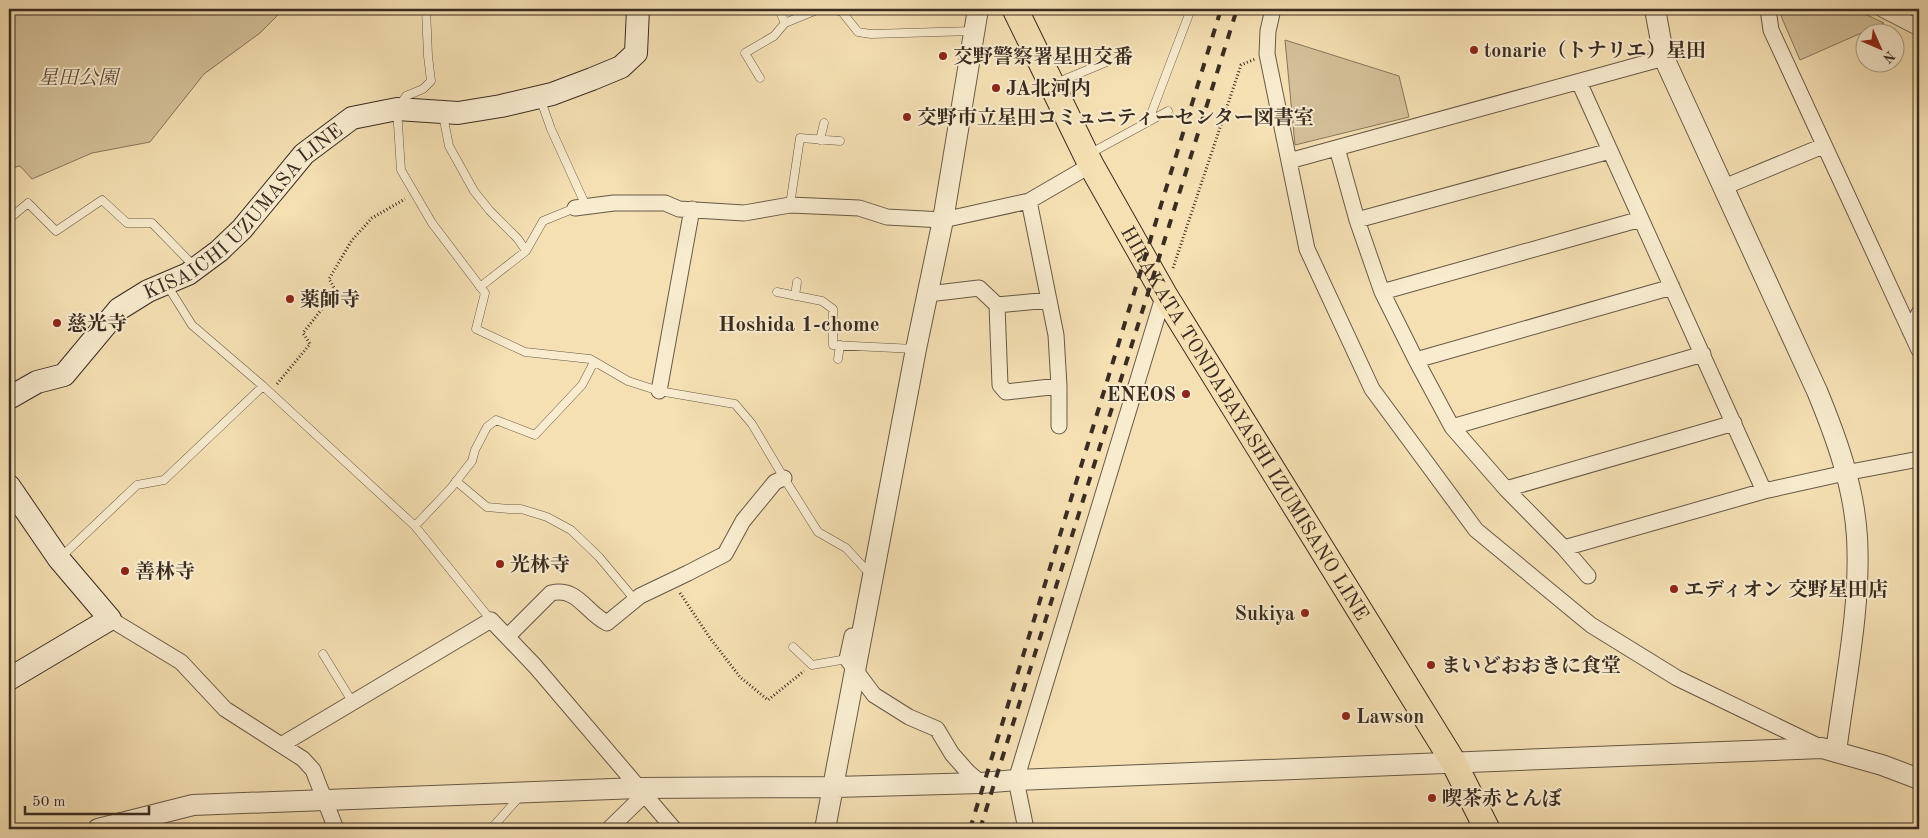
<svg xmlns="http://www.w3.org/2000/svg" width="1928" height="838" font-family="'Old Standard TT','Noto Serif JP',serif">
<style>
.green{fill:#d4c19a;stroke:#87765e}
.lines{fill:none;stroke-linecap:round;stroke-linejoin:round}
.service-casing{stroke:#685946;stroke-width:9}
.minor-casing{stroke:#685946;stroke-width:17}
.tertiary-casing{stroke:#685946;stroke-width:22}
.secondary-casing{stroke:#3a2c21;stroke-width:24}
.primary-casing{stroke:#3a2c21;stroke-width:27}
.path{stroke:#3a2c21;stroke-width:3;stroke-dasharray:1 2.5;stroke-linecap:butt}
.service{stroke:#f8ebce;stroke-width:8}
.minor{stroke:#f8ebce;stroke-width:15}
.tertiary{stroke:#f8ebce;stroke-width:20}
.secondary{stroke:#f8ebce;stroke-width:22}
.primary{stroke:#f4e0b3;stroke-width:25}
.rail{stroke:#3a2c21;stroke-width:4;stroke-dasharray:9 9;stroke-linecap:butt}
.poi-dot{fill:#8f2418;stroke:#f8ebce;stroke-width:2}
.labels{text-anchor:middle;stroke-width:4;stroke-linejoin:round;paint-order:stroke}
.poi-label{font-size:20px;font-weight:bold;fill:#3a2c21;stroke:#f8ebce;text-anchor:start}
.park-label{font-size:20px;font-style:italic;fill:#594a39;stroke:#f8ebce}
.street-label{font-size:20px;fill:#3a2c21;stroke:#f8ebce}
.neighbourhood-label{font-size:21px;font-weight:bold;fill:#3a2c21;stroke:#f8ebce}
</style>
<rect width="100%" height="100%" fill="#f4e0b3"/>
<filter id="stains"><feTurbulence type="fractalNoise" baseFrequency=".004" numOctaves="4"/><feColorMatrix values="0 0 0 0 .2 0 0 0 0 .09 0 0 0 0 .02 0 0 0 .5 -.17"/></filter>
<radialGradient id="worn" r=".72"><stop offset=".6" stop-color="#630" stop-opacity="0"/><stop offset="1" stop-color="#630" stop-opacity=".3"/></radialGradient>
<path class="green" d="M 9,9 L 284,9 L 260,33 L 204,74 L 150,142 L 92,153 L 32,179 L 20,166 L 12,168 L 9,166 Z
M 1780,9 L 1854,9 L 1884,23 L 1800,60 L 1781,16 Z
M 1285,40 L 1399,76 L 1409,117 L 1295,145 Z"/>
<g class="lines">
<g class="service-casing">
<path id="service" d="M 426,9 L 428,56 L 431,81 L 423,89 L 406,96 L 397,109 L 401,170 L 432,223 L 485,293 L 476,329 L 525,352 L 590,359 L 628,381 L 659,391 L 735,404 L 752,424 L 784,478 L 818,532 L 846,548 L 870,574
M 833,9 L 842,12 L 858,32 L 871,34 L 973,31
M 780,12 L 785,23
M 760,78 L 745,53 L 774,36 L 785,23 L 819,9
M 1056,83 L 1116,58
M 540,98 L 551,129 L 586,206
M 443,115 L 449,146 L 474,191 L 490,211 L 518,239 L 526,251
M 1148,122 L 1191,9
M 820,140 L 824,123
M 1089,154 L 1168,111
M 790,205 L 800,138 L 840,141
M 9,219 L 28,203 L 56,231 L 102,200 L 127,223 L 152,223 L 194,266
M 167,285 L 192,325 L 263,386 L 415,526 L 491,620
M 480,287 L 526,251 L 543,221 L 575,208
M 777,292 L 822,301 L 833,309 L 833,345 L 915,349
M 795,296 L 797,282
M 838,359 L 840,345
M 456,481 L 487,507 L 509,509 L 521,509 L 547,517 L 571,530 L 599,557 L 635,600
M 415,526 L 451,488 L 472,461 L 475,450 L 487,427 L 496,420 L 535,435 L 582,385 L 594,362
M 60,558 L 137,485 L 164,480 L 263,386
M 793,647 L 812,665 L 847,659
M 323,654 L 353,703
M 491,829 L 521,795"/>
</g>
<g class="minor-casing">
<path id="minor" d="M 1273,9 L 1268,31 L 1267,54 L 1307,249 L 1372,389 L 1476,530 L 1591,625 L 1677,678 L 1820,747
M 1768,9 L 1771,30 L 1919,350
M 1882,9 L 1919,28
M 1579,82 L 1764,491
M 1337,148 L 1357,220 L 1382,292 L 1416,360 L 1452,427 L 1506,489 L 1564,548 L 1588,576
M 1289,161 L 1664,58
M 1724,187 L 1823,146
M 1029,201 L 1056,335 L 1059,386 L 1059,426
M 575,208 L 614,203 L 665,203 L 679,209 L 744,213 L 790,205 L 859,208 L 887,217 L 943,220 L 1029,201 L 1091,165
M 1357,220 L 1610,151
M 1382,292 L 1641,219
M 928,294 L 979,288 L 997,305 L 1049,300
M 997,305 L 1000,385 L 1006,392 L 1059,386
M 1910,331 L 1919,313
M 1416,360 L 1672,287
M 659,391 L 692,209
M 1452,427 L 1703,354
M 1506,489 L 1734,423
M 1564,548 L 1764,491 L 1845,473 L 1919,459
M 110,619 L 181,662 L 225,709 L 303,759 L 313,770 L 336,829
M 852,636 L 847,659 L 874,695 L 909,717 L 937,729 L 952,754 L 968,772 L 981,783
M 507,637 L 551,593 C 578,587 585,612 607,623 L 640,596 L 688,573 L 725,554 L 743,521 L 775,482 L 784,478
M 281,745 L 491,620 L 535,666 L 674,829
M 609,829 L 644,795
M 1026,829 L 1016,780 L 1164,294"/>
</g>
<g class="tertiary-casing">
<path id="tertiary" d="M 1655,9 L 1664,58 L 1817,391 C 1836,437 1854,486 1857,537 C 1861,608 1845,681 1836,752
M 98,829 L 193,805 L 638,788 L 835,787 L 981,783 L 1016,780 L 1822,748 L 1882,765 L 1919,779
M 825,829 L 916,349 L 943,220 L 978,9"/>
</g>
<g class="secondary-casing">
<g id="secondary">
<path id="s1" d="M 9,398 L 37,382 L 64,375 L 119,309 L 148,291 L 188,274 L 219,251 L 242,229 L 304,154 L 352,118 L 397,109 L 458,113 L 501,106 L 552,94 L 592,79 L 621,67 L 636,53 L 638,9"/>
<path d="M 9,486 L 59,559 L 110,619 L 9,679"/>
</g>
</g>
<g class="primary-casing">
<g id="primary">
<path id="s2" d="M 1015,9 L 1091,165 L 1164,294 L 1454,763 L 1487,829"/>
</g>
</g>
<path class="path" d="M 1173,268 L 1241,65 L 1255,59
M 277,384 L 310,344 L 303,333 L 336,291 L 329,279 L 352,240 L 372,218 L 405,199
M 680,593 L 710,638 L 740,677 L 768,700 L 804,671"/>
<use href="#service" class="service"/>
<use href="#minor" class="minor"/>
<use href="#tertiary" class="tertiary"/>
<use href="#secondary" class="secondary"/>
<use href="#primary" class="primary"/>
<path class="rail" d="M 970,829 L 1221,9
M 980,829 L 1237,9"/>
</g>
<g class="poi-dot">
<circle cx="1474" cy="50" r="5"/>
<circle cx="943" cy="56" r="5"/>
<circle cx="996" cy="88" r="5"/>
<circle cx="907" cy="117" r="5"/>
<circle cx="290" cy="299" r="5"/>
<circle cx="57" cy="323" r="5"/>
<circle cx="1186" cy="394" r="5"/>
<circle cx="500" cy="564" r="5"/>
<circle cx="125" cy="571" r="5"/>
<circle cx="1674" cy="589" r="5"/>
<circle cx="1305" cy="613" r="5"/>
<circle cx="1431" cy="665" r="5"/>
<circle cx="1346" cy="716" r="5"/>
<circle cx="1432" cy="798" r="5"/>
</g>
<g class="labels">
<g class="poi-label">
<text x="1484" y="57">tonarie（トナリエ）星田</text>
<text x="953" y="63">交野警察署星田交番</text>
<text x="1006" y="95">JA北河内</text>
<text x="917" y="124">交野市立星田コミュニティーセンター図書室</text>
<text x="300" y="306">薬師寺</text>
<text x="67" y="330">慈光寺</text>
<text x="1176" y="401" text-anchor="end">ENEOS</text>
<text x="510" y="571">光林寺</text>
<text x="135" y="578">善林寺</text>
<text x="1684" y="596">エディオン 交野星田店</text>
<text x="1295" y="620" text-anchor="end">Sukiya</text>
<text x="1441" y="672">まいどおおきに食堂</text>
<text x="1356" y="723">Lawson</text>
<text x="1442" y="805">喫茶赤とんぼ</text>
</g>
<g class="park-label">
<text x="78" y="84">星田公園</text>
</g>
<g class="street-label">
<text dy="7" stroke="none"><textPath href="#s1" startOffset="306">KISAICHI UZUMASA LINE</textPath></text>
<text dy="7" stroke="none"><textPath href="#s2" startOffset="474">HIRAKATA TONDABAYASHI IZUMISANO LINE</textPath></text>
</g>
<g class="neighbourhood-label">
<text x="799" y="331">Hoshida 1-chome</text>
</g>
</g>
<rect width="1928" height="838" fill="none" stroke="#f4e0b3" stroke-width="30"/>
<rect x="10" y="10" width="1908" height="818" fill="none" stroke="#3a2c21" stroke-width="2.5"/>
<rect x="15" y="15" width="1898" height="808" fill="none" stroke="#3a2c21"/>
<g transform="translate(1880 48) rotate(135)"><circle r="24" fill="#f8ebce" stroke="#ac9f89"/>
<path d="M0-4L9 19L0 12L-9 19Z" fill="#8f2418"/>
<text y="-8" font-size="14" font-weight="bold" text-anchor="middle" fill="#3a2c21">N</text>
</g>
<path d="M25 806v8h124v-8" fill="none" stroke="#3a2c21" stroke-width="2.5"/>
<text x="32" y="806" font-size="15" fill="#3a2c21" stroke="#f8ebce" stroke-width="4" paint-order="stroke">50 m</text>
<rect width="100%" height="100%" filter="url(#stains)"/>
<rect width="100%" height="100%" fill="url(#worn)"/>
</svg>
